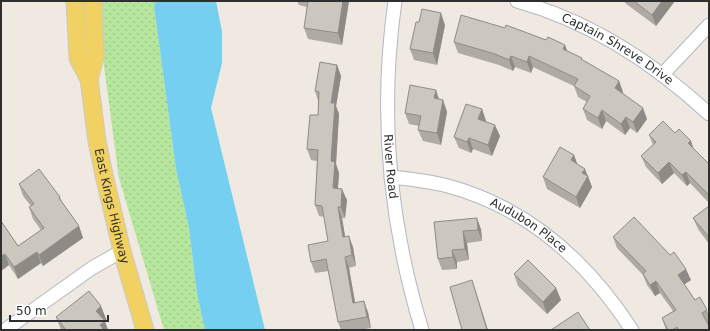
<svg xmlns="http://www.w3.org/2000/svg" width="710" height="331" font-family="'DejaVu Sans',sans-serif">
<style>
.grass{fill:url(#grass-dots)}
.water{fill:#75cff0}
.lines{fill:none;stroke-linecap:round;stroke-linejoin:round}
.minor-casing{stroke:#b4b7c1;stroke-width:15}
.major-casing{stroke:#c9c9c9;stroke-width:19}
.minor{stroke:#fff;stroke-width:13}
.major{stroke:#f2d163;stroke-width:17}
.wall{fill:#afaba4}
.shaded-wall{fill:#8e8b86}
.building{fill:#cbc7bf;stroke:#8e8b86}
.labels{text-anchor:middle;stroke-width:3;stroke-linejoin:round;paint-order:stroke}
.street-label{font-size:12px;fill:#2e2e2e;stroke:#fff}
</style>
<defs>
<pattern id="grass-dots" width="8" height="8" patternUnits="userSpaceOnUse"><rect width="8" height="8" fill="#b6e59e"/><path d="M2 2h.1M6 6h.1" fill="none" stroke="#9dc588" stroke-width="1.8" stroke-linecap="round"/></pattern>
</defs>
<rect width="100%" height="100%" fill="#efe9e1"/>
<path class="grass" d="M 101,1 L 156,1 L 154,6 L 176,169 L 189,228 L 197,294 L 205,330 L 164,330 L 119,178 L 103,59 Z"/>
<path class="water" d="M 156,1 L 216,1 L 222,32 L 222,63 L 211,108 L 265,330 L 205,330 L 197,294 L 189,228 L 176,169 L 154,6 Z"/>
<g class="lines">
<g class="minor-casing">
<g id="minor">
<path id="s1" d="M 395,1 C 379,113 389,222 422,330"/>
<path id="s2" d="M 517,1 C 589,21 654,63 709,114"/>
<path d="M 662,75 L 709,25"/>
<path id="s3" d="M 391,177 C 410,179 429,181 448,186 C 529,208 587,261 632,330"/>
<path d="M 5,330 L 92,268 L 122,251"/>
</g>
</g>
<g class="major-casing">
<g id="major">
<path id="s4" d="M 75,1 L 78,58 L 89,79 L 97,141 L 104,175 L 122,251 L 145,330"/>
<path d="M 89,79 L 95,57 L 93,1"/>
</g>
</g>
<use href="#minor" class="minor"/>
<use href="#major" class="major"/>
</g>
<path class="wall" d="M 297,1 L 349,1 L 342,45 L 308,39 L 304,28 L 307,7 L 299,5 Z
M 624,1 L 675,1 L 656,26 L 625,3 Z
M 419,22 L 445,25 L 437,65 L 414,60 L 410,49 Z
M 505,28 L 565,45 L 567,51 L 619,81 L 623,92 L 623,93 L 647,119 L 637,133 L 630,128 L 625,135 L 606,121 L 602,129 L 587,120 L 583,109 L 587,102 L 578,97 L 574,86 L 533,67 L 531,73 L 515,67 L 513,71 L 499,65 L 458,53 L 454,42 Z
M 337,65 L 341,76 L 336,106 L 339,114 L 336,164 L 339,173 L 338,189 L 347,200 L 345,218 L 342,218 L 345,236 L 353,247 L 356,266 L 349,268 L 355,302 L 368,312 L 371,328 L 360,330 L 341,330 L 338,322 L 329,271 L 315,273 L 311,262 L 328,241 L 324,217 L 319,216 L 315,205 L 317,161 L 311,160 L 307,149 L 318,115 L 318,101 L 315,91 Z
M 439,99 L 443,100 L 447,112 L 441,145 L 423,141 L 418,130 L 419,126 L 409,124 L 405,113 Z
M 482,109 L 486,121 L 500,136 L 492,156 L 473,149 L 471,153 L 459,148 L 454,137 Z
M 675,133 L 691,141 L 693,148 L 709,164 L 709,203 L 690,183 L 687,186 L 674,173 L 662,184 L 646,167 L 641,156 L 653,145 L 649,135 Z
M 574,155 L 577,164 L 588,176 L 592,187 L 580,208 L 547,189 L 543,177 Z
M 19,184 L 60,197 L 62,202 L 79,226 L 83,238 L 43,266 L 41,263 L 18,279 L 9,265 L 1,271 L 1,221 L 18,246 L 41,230 L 33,219 L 29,207 L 31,206 L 23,196 Z
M 709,206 L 709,244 L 698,229 L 693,218 Z
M 434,222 L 481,229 L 482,241 L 467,243 L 469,260 L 457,262 L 457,269 L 442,270 L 438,259 Z
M 613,237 L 691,280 L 684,284 L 695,300 L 707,310 L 709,316 L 709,323 L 708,324 L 709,330 L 666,330 L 662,318 L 673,311 L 660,293 L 655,296 L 647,285 L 643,275 L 617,248 Z
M 514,274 L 556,288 L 561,300 L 547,314 L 518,286 Z
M 56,317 L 107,321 L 105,322 L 108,330 L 61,330 Z"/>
<path class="shaded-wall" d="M 343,1 L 349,1 L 342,45 L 338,33 Z
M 662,1 L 675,1 L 656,26 L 652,15 Z
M 441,13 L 445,25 L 437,65 L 433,53 Z
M 565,45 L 569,56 L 563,49 Z
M 511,56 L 515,67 L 513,71 L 509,60 Z
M 529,56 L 533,67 L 531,73 L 527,62 Z
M 337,65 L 341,76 L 336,106 L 339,114 L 336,164 L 339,173 L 337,199 L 333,188 L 331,161 L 331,103 Z
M 619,81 L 623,92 L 619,99 L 615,88 Z
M 436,90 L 440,102 L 434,98 Z
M 443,100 L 447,112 L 441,145 L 437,133 Z
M 643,108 L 647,119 L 637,133 L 633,122 Z
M 482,109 L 486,121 L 483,130 L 478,119 Z
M 602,110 L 606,121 L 602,129 L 598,118 Z
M 626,117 L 630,128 L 625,135 L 621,124 Z
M 495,125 L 500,136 L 492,156 L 488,145 Z
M 469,138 L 473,149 L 471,153 L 467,142 Z
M 691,141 L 695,153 L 688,143 Z
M 574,155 L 578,166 L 571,160 Z
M 669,162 L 674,173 L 662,184 L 658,173 Z
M 585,169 L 592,187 L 580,208 L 576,197 L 582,173 Z
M 686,172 L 690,183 L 687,186 L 682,175 Z
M 342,189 L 347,200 L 345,218 L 341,207 Z
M 338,207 L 342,218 L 347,248 L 343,237 Z
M 477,218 L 481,229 L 482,241 L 478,230 Z
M 79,226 L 83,238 L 43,266 L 39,255 Z
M 463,231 L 467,243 L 469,260 L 465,249 Z
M 349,236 L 353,247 L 356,266 L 352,255 Z
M 452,250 L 457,262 L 457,269 L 453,257 Z
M 37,252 L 41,263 L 18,279 L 14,267 Z
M 5,254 L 9,265 L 1,271 L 1,256 Z
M 345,257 L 349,268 L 357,314 L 353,303 Z
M 686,269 L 691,280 L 682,286 L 678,275 Z
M 472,280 L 476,292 L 488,330 L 487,330 Z
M 656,281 L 660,293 L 655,296 L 650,285 Z
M 556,288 L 561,300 L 547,314 L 543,302 Z
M 364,301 L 368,312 L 371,328 L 367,317 Z
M 101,306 L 107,321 L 105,322 L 108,330 L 102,330 L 96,311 Z"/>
<path class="building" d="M 308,1 L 343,1 L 338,33 L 304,28 Z
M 634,1 L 662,1 L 652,15 Z
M 422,9 L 441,13 L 433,53 L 410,49 L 416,22 L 419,22 Z
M 461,15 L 505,28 L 506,25 L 546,40 L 548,37 L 565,45 L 563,49 L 582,58 L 581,59 L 619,81 L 615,88 L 643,108 L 633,122 L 626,117 L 621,124 L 602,110 L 598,118 L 583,109 L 590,96 L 574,86 L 578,79 L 529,56 L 527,62 L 511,56 L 509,60 L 495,54 L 454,42 Z
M 320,62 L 337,65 L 331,103 L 335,103 L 331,161 L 335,162 L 333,188 L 342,189 L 341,207 L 338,207 L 343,237 L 349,236 L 352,255 L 345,257 L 353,303 L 364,301 L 367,317 L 338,322 L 326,259 L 311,262 L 308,245 L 328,241 L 322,206 L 315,205 L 318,150 L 307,149 L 310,115 L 318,115 L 319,92 L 315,91 Z
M 410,85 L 436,90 L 434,98 L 443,100 L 437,133 L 418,130 L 421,116 L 405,113 Z
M 466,104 L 482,109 L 478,119 L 495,125 L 488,145 L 469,138 L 467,142 L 454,137 Z
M 663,121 L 675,133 L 679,129 L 691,141 L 688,143 L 709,164 L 709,195 L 686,172 L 682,175 L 669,162 L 658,173 L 641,156 L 656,142 L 649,135 Z
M 560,147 L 574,155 L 571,160 L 585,169 L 582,173 L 588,176 L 576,197 L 543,177 Z
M 39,169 L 60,197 L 59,198 L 79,226 L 39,255 L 37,252 L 14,267 L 5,254 L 1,256 L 1,221 L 18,246 L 44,228 L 29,207 L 34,204 L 19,184 Z
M 709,206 L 709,235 L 708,236 L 693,218 Z
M 634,217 L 670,255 L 674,252 L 686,269 L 678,275 L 695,300 L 700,297 L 707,310 L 702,313 L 709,326 L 709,330 L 679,330 L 677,327 L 672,330 L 668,330 L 662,318 L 676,310 L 656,281 L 650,285 L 643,274 L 646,271 L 613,237 Z
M 477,218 L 478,230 L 463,231 L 465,249 L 452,250 L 453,257 L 438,259 L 434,222 Z
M 528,260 L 556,288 L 543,302 L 514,274 Z
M 472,280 L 487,330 L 462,330 L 450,287 Z
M 89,291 L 101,306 L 96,311 L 105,321 L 100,325 L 104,330 L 66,330 L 56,317 Z
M 578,312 L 590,330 L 551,330 Z"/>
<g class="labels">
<g class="street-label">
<text dy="4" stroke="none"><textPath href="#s2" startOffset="112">Captain Shreve Drive</textPath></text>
<text dy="4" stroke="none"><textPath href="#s1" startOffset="166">River Road</textPath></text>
<text dy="4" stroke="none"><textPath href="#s4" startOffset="210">East Kings Highway</textPath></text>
<text dy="4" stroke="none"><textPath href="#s3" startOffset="148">Audubon Place</textPath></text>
</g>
</g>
<rect width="710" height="331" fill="none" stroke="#2e2e2e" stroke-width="4"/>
<path d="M10 315v6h98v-6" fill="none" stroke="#2e2e2e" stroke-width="2"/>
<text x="16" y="315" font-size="12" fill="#2e2e2e" stroke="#ffffff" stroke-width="3" paint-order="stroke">50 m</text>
</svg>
